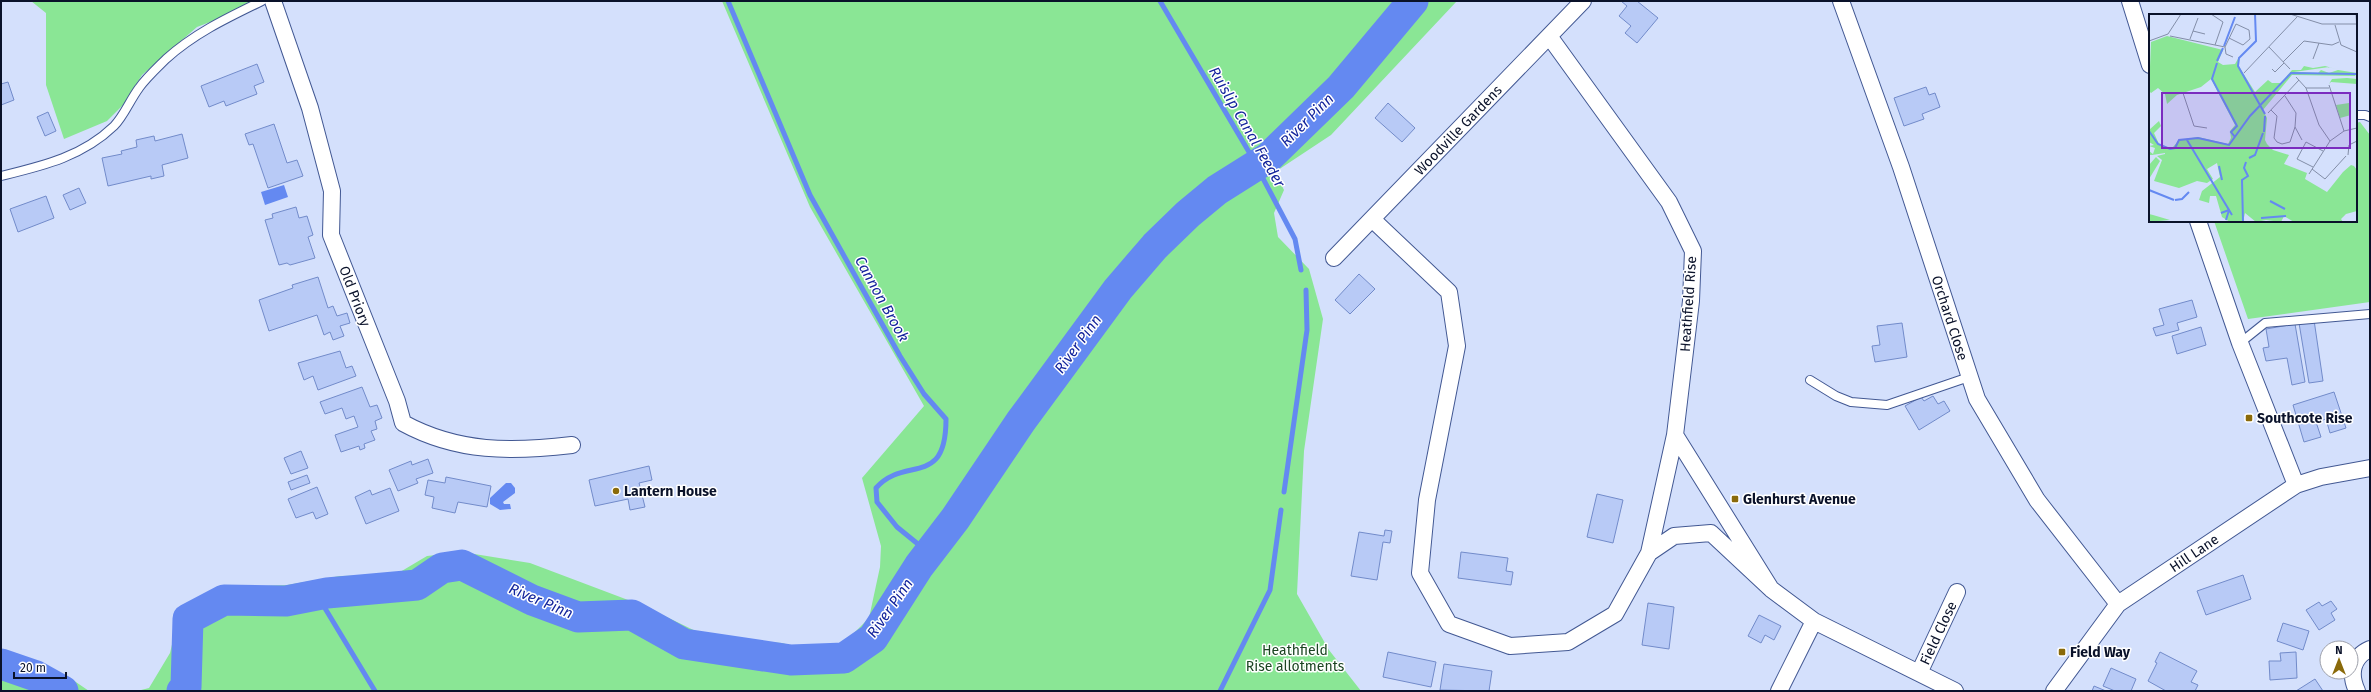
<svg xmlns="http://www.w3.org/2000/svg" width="2371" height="692" font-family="'Fira Sans',sans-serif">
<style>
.green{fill:#8ae695}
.water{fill:#6489f1}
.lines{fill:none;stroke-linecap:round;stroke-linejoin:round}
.stream{stroke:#6489f1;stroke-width:5}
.river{stroke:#6489f1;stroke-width:31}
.building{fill:#b8caf6;stroke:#728bca}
.lane-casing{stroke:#425893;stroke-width:10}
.street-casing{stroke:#425893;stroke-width:18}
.lane{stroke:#fff;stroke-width:8}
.street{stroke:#fff;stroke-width:16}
.poi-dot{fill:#8a6a0a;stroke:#fff;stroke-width:1.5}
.labels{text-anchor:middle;stroke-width:3;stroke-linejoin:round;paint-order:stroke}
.street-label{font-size:14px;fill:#0a122a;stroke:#fff}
.poi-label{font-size:14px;font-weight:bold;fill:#0a122a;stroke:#fff;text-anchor:start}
.park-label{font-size:14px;fill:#1b4522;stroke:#fff}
.water-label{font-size:15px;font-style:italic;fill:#13249c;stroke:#fff}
.inset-river{fill:none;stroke:#6489f1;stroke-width:2}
.inset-road{fill:none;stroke:#838ea8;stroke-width:1}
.view{fill:#7b2cbf;fill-opacity:0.15;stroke:#7b2cbf;stroke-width:2}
.inset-edge{fill:none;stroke:#0a122a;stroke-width:2}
</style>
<rect width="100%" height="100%" fill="#d4e0fc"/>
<path class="green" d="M 31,1 L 265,1 L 197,27 L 142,75 L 123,105 L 107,121 L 64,139 L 46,85 L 46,13 Z
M 722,1 L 1457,1 L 1331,135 L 1275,172 L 1284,190 L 1274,213 L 1278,237 L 1309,269 L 1323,319 L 1304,451 L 1297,594 L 1329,650 L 1361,691 L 137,691 L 149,688 L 170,653 L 181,607 L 220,588 L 287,585 L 340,576 L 395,575 L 427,556 L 462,552 L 530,563 L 644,606 L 712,639 L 782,643 L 811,651 L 838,649 L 869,618 L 880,567 L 881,546 L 862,478 L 924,406 L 810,207 Z
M 2360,122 L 2370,135 L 2370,302 L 2248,319 L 2214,221 L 2356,221 L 2356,123 Z
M 1,654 L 70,678 L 89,691 L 1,691 Z"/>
<path class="water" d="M 284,185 L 288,197 L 265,205 L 261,192 Z
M 506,483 L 511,483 L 515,488 L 515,493 L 503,502 L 504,504 L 510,504 L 511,509 L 500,510 L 490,504 L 490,498 Z"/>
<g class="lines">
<path class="stream" d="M 728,1 L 810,195 L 900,356 L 924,394 L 946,419 C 946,489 905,455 876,488 L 877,502 L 897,527 L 929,553
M 1160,1 L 1249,152 L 1295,239 L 1301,270
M 1284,492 L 1307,330 L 1306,290
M 317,595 L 375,691
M 1220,691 L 1270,590 L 1281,510"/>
<path class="river" d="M 1,664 L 36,676 L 63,691
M 182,691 L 186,687 L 188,619 L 224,600 L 286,601 L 327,593 L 417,585 L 442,568 L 462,565 L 532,600 L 578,617 L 632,615 L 684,644 L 791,660 L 844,658 L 873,638 L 919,566 L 955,519 L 1021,421 L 1118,289 L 1155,246 L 1188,214 L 1217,190 L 1268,158 L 1341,87 L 1413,1"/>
</g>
<path class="building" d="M 1621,1 L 1637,1 L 1658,18 L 1637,43 L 1625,33 L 1631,26 L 1619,16 L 1627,6 Z
M 257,64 L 264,82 L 254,86 L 257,94 L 226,106 L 224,101 L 209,107 L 201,86 Z
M 8,82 L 14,100 L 1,105 L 1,84 Z
M 1926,87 L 1929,95 L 1935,93 L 1940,107 L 1922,114 L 1924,119 L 1904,126 L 1894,98 Z
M 1388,103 L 1415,128 L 1402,142 L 1375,118 Z
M 48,112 L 56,131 L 45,136 L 37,117 Z
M 274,124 L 287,163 L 297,160 L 303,176 L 268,188 L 253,144 L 249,145 L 245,134 Z
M 182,134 L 188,158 L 162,165 L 164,176 L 151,179 L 151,176 L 108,186 L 102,158 L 122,154 L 121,151 L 137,147 L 136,140 L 154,136 L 155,141 Z
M 79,188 L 86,203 L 70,210 L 63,195 Z
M 46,196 L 54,218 L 18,232 L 10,209 Z
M 296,207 L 299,218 L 307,216 L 313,235 L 308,237 L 315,258 L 290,265 L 287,263 L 279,265 L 265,220 L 273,218 L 272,214 Z
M 1359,274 L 1375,289 L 1350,314 L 1335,300 Z
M 318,277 L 328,308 L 333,306 L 337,316 L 347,313 L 350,323 L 340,326 L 344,336 L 333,340 L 330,332 L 324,335 L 317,315 L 269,331 L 259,300 L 293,288 L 292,285 Z
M 2192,300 L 2197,317 L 2177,323 L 2179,330 L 2156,336 L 2153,328 L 2164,325 L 2159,309 Z
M 2314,320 L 2323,381 L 2309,383 L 2299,323 Z
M 1902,323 L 1907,357 L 1875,362 L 1872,346 L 1880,345 L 1877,326 Z
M 2295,324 L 2305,382 L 2292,385 L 2287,358 L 2266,361 L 2263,348 L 2269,347 L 2266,329 Z
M 2201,327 L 2206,345 L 2177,354 L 2172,336 Z
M 340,351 L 346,368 L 352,366 L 356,376 L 318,390 L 313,376 L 304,380 L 298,363 Z
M 362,387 L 370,407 L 377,405 L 382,418 L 375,421 L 377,429 L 371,431 L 375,440 L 364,444 L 365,448 L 360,450 L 359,446 L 341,452 L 335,435 L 358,427 L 354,416 L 346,419 L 342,408 L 325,414 L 320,402 Z
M 2334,392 L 2346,428 L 2330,433 L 2326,419 L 2316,422 L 2321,437 L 2304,442 L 2293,405 Z
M 1933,396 L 1938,404 L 1944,401 L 1950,411 L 1919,430 L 1905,406 L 1921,397 L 1924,401 Z
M 301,451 L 308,468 L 291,474 L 284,458 Z
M 428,459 L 433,473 L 416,479 L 418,483 L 398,491 L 389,470 L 411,461 L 412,465 Z
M 649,466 L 652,480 L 639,483 L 645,507 L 630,510 L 628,499 L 595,506 L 589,480 Z
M 307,475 L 310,483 L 291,490 L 288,482 Z
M 446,477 L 491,486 L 487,507 L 458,502 L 455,513 L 432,508 L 434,497 L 425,495 L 428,480 L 445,483 Z
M 317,487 L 328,514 L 316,519 L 313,512 L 296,518 L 288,499 Z
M 390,488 L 399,511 L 366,524 L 355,497 L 370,490 L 372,495 Z
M 1597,494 L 1623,500 L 1613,543 L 1587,537 Z
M 1385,530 L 1392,531 L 1390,543 L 1383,542 L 1377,580 L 1351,576 L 1359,532 L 1384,536 Z
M 1461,552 L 1508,558 L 1506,571 L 1513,572 L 1511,585 L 1458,578 Z
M 2243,575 L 2251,599 L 2206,615 L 2197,591 Z
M 2331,601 L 2337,609 L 2331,613 L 2335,620 L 2319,630 L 2306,610 L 2319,602 L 2322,606 Z
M 1648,603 L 1674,607 L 1669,649 L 1642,645 Z
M 1759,615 L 1781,626 L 1774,640 L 1765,635 L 1761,643 L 1748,636 Z
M 2283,623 L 2309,631 L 2303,650 L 2277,641 Z
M 1388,652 L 1436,662 L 1431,687 L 1383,677 Z
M 2160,652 L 2197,671 L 2191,682 L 2198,685 L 2195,691 L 2166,691 L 2148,681 L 2157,663 L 2155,662 Z
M 2296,652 L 2297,678 L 2270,680 L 2269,661 L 2281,661 L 2280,653 Z
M 1444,664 L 1492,671 L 1489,691 L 1440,690 Z
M 2111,668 L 2136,679 L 2131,691 L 2115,691 L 2103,686 Z
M 2315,679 L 2323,691 L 2296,691 Z
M 2094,686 L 2106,691 L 2092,691 Z"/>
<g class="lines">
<g class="lane-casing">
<path id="lane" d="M 2356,115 L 2365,115 L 2370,117
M 1,176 C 42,166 82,157 114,126 C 124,116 130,100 139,88 C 146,78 157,68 166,59 C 195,33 227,18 262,1
M 2240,343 L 2265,323 L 2370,314
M 1810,380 L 1836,396 L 1851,402 L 1887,405 L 1969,377"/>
</g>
<g class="street-casing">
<path id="street" d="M 273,1 L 310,108 L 332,191 L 331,235 L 397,401 L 403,423 C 458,453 512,452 572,445
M 1841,1 L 1901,167 L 1977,399 L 2037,500 L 2118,604
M 2130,1 L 2150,65
M 1549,36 L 1669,202 L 1693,251 L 1691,301 L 1675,435 L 1771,589
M 1372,219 L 1449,292 L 1457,346 L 1427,500 L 1420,573 L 1449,624 L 1510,646 L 1568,642 L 1615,614 L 1649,553 L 1675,435
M 2198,221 L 2240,343 L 2296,485
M 1334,258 L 1583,1
M 1649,553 L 1674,536 L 1711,533 L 1771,589 L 1814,621 L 1955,691
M 1919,673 L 1957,592
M 1779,691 L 1814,621
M 2054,691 L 2118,604 L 2296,485 L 2321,477 L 2370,468
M 2357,691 C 2349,674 2352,657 2370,649"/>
</g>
<use href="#lane" class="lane"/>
<use href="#street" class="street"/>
</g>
<g class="poi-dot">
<rect x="2245" y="414" width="8" height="8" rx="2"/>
<circle cx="616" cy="491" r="4"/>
<rect x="1731" y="495" width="8" height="8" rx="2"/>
<rect x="2058" y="648" width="8" height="8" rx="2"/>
</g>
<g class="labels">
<g class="street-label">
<text transform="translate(1458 130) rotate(-46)" y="5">Woodville Gardens</text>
<text transform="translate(355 296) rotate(69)" y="5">Old Priory</text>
<text transform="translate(1688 304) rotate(-86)" y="5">Heathfield Rise</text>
<text transform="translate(1950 318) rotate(72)" y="5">Orchard Close</text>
<text transform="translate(2194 553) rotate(-34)" y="5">Hill Lane</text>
<text transform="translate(1938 633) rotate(-65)" y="5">Field Close</text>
</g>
<g class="poi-label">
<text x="2257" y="423">Southcote Rise</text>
<text x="624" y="496">Lantern House</text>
<text x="1743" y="504">Glenhurst Avenue</text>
<text x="2070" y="657">Field Way</text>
</g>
<g class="park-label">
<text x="1295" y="655">Heathfield<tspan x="1295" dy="16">Rise allotments</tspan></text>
</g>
<g class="water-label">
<text transform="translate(1307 120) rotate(-45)" y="5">River Pinn</text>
<text transform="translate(1247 127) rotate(60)" y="5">Ruislip Canal Feeder</text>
<text transform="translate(882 299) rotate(61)" y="5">Cannon Brook</text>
<text transform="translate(1078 344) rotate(-54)" y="5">River Pinn</text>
<text transform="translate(541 601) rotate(23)" y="5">River Pinn</text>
<text transform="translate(890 608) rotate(-55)" y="5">River Pinn</text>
</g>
</g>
<g transform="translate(2149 14)">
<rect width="208" height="208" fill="#d4e0fc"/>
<path d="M 18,22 L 74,36 L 69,48 L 74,51 L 86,50 L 90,43 L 89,51 L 106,78 L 119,66 L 123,69 L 132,69 L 143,56 L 152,56 L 155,52 L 164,54 L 176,52 L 187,55 L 180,53 L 145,58 L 169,59 L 172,56 L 180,59 L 189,56 L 208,59 L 206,62 L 143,61 L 114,96 L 118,104 L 116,126 L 118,130 L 124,136 L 140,141 L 135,150 L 158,159 L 156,165 L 178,178 L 194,158 L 202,151 L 205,152 L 208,156 L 208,197 L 197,200 L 192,205 L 194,208 L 145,208 L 135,202 L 132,208 L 117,206 L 107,208 L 96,199 L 94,208 L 81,208 L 73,203 L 67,182 L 61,182 L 60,189 L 50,186 L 53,177 L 71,163 L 68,149 L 58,155 L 64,165 L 58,169 L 48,167 L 30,174 L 5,167 L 13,146 L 8,142 L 16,140 L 16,139 L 3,141 L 0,141 L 0,137 L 4,140 L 6,134 L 0,132 L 5,131 L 0,128 L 0,116 L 10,107 L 12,112 L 5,119 L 10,130 L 20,134 L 24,133 L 30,126 L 49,123 L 79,130 L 82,124 L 81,117 L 86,111 L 62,65 L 52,73 L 28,81 L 18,90 L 16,80 L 9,74 L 2,79 L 0,77 L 2,28 ZM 198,64 L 208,65 L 208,70 L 182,68 L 180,70 L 183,65 ZM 200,89 L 202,101 L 191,104 L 187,91 ZM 7,143 L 11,147 L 0,165 L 0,151 ZM 0,200 L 4,201 L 21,206 L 0,208 Z" fill="#8ae695"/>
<path class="inset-river" d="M 106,0 L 107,27 L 90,44 L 89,52 L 116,100M 75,32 L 86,3M 68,47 L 74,34M 68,49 L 63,65 L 88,112 L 82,118 L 86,123M 0,117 L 9,130 L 21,135 L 26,134 L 30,126 L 49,124 L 80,131 L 101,102 L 142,59 L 208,60M 115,118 L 116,102M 38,126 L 80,196 L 77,206M 100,144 L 106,141 L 114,119M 70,152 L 73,166M 0,176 L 25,186M 26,186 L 33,185 L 40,178M 121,187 L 136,195M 72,199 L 80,196 L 83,201M 112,204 L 137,202M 94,208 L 93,166 L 99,162 L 95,154 L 97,148"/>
<path class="inset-road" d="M 62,0 L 74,8 L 66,31M 141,0 L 173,10 L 208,10M 207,0 L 208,18M 186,11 L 192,31 L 208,38M 44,17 L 56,20M 21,22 L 76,33M 41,25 L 49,4M 0,27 L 19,20 L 32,0M 76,33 L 87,10 L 100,16 L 101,25 L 94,31 L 80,24M 76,33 L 77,40 L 84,43M 120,33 L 141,55M 0,45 L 0,28M 164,45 L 170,29M 134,48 L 155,27 L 183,31 L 190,28M 123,55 L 126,58 L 135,49M 95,59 L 148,3M 147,63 L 157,74 L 180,74M 180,71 L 195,117M 157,74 L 170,111 L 181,127M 34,79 L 45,112 L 58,114M 136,82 L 147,99 L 146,113 L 153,126M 122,96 L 128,102 L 125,124 L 128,128 L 133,130 L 141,128 L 146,113M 119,99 L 150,66M 157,128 L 148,145 L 164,153M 157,128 L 174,137M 199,141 L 200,131 L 208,127M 163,155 L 176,165 L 197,142M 160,160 L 181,127 L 195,117 L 208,114"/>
<path class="view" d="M 13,79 L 201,79 L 201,134 L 13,134 Z"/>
<rect width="208" height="208" class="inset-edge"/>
</g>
<rect width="2371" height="692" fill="none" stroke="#0a122a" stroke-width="4"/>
<g transform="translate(2339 660)"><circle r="19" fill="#ffffff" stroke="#9da0aa"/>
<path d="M0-3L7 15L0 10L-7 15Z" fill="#8a6a0a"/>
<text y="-6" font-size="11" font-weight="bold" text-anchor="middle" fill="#0a122a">N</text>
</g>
<path d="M14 672v6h52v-6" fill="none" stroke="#0a122a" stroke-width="2"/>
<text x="20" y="672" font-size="12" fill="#0a122a" stroke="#ffffff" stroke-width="3" paint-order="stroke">20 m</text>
</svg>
